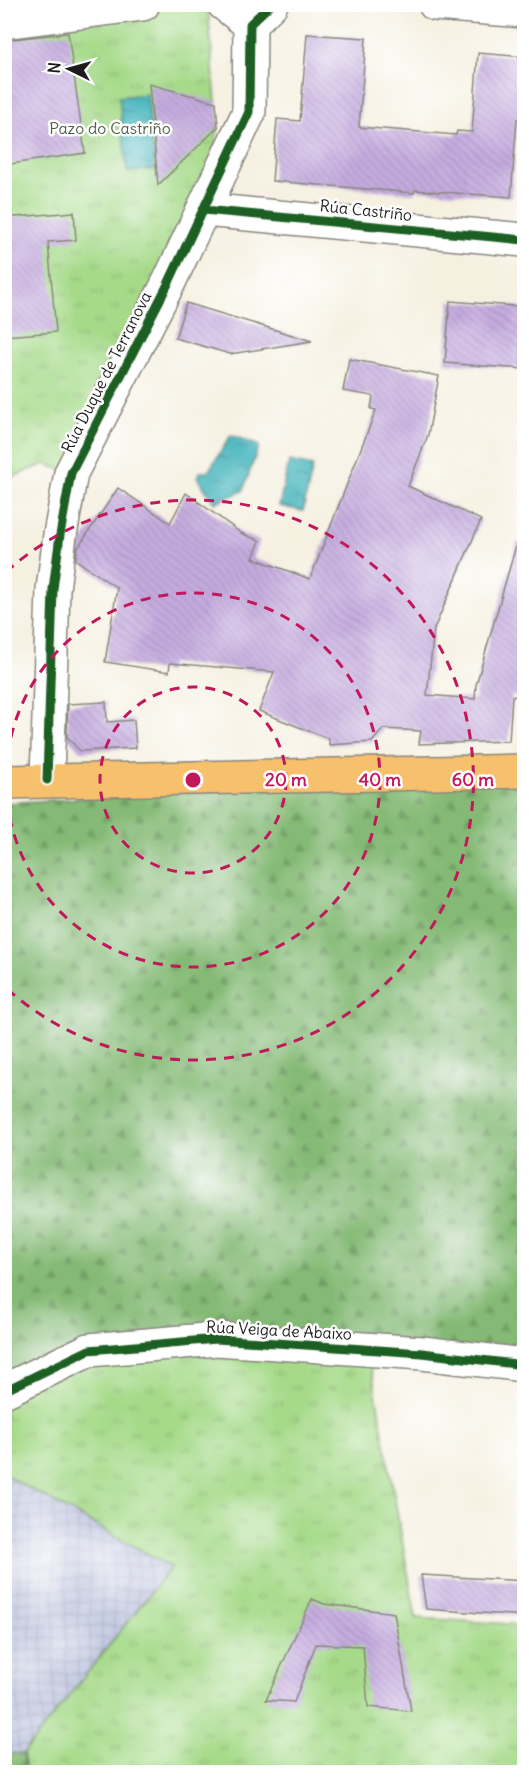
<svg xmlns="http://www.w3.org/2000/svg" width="529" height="1777" font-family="Delius,sans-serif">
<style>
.industrial{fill:url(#industrial-grid)}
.grass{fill:url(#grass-tufts);stroke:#617b52;stroke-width:1.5}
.forest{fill:url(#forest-firs);stroke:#506b48;stroke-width:1.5}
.water{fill:url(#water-ripples);stroke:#31696c;stroke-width:1.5}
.building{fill:url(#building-back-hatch)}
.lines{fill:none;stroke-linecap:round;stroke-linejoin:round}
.minor-casing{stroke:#88867e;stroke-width:36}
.highway-casing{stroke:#88867e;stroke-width:36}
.minor{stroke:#fff;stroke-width:33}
.highway{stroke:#f7c06c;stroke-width:33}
.cycleway-casing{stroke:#fff;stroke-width:13}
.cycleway{stroke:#1b5e20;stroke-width:9}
.ring{fill:none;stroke:#c2185b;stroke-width:3;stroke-dasharray:10 8}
.labels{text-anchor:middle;stroke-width:5;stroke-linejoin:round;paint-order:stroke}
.park-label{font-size:16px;fill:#4c5e42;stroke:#fff}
.street-label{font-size:16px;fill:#1c1c1c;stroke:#fff}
.centre{fill:#c2185b;stroke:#fff;stroke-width:3}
.ring-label{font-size:18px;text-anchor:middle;font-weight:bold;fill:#c2185b;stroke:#fff;stroke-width:5;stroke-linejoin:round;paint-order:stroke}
</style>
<defs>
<pattern id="industrial-grid" width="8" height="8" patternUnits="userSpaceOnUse" patternTransform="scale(1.5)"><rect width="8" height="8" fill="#bcc3de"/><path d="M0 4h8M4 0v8" fill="none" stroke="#a1a7be"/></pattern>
<pattern id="grass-tufts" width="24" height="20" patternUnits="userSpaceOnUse" patternTransform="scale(1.5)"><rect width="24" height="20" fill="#a6da89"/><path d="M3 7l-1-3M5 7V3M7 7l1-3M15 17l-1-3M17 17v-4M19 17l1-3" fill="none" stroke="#8eba76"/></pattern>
<pattern id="forest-firs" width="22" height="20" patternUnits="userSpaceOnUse" patternTransform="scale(1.5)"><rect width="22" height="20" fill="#84ba75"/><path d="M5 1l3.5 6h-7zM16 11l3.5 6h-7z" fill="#719f65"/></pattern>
<pattern id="water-ripples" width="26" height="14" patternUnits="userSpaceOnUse" patternTransform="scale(1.5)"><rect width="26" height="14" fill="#46b6bd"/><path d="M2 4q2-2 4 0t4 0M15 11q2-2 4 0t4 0" fill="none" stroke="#3a9399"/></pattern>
<pattern id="building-back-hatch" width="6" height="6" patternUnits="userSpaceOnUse" patternTransform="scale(1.5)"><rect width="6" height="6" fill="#c5acdf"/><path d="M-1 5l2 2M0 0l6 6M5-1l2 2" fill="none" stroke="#a993bf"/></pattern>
</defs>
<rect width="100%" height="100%" fill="#fff"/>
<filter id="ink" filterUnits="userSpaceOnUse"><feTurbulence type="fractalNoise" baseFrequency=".0167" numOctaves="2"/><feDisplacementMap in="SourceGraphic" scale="12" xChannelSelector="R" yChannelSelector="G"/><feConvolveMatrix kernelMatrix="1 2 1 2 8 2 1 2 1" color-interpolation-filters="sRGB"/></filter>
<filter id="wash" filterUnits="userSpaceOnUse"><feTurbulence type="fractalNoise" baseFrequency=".008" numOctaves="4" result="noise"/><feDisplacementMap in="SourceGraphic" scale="24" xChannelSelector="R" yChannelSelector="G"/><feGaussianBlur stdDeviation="1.35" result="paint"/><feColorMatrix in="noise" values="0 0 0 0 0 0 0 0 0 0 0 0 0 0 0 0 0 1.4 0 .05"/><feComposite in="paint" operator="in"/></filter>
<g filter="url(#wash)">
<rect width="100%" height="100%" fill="#f5f0e0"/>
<path class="industrial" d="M 4,1475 L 171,1567 L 23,1754 L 5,1753 Z"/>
<path class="grass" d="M 5,5 L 221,5 L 208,7 L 218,127 L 204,210 L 71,473 L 45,464 L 5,480 Z
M 368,1349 L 416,1618 L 524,1625 L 524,1772 L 26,1772 L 23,1754 L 171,1567 L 5,1475 L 5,1394 L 89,1350 Z"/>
<path class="forest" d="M 499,771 L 524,795 L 524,1365 L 89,1350 L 5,1402 L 5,803 Z
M 5,1753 L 23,1754 L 26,1772 L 5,1772 Z"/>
<path class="water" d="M 147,94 L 155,169 L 127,172 L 119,97 Z
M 231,435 L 259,446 L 243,491 L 214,503 L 197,477 L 200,472 L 208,472 Z
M 289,461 L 313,466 L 303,511 L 279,506 Z"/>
<g id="blocks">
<path class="building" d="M 68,33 L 85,153 L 4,165 L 4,40 Z
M 307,34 L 366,38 L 359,127 L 456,135 L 457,131 L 472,132 L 478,53 L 525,57 L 525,119 L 517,119 L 511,197 L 415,190 L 414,193 L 272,181 L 277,119 L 300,121 Z
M 149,84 L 216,102 L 218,127 L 158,185 Z
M 74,212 L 76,240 L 48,242 L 56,332 L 4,336 L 4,218 Z
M 450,301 L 525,307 L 523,369 L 445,363 Z
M 186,303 L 312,341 L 230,354 L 175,338 Z
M 349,359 L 439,376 L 428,435 L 408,486 L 481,520 L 434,629 L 427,695 L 475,699 L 476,685 L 517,542 L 525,543 L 525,697 L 512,696 L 509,741 L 419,744 L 421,731 L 383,729 L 372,742 L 329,745 L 329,739 L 259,711 L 274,672 L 170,663 L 169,672 L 105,662 L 117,588 L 76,560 L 77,549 L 118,488 L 170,523 L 186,493 L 241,533 L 260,541 L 253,558 L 310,579 L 376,410 L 371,409 L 373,396 L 343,391 Z
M 106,702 L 107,722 L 134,720 L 136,748 L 80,751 L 67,737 L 68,704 Z
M 421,1575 L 525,1581 L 525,1616 L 426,1609 Z
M 312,1599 L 324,1604 L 394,1613 L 411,1711 L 368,1707 L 363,1646 L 316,1644 L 294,1702 L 266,1700 Z"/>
</g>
</g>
<g filter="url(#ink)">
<use href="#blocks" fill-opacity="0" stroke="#88867e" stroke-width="1.5"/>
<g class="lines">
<g class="minor-casing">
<path id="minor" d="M 224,4 L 250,24
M 435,4 L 524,11
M 4,22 L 143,4
M 204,210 L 524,240
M 47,780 L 53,589 L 60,535 L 71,473 L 169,282 L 249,112 L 250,24 L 271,4
M 4,1391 L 89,1350 L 217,1339 L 422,1353 L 524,1365"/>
</g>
<g class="highway-casing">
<path id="highway" d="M 4,782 L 524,771"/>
</g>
<use href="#minor" class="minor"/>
<use href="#highway" class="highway"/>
<g class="cycleway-casing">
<path id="cycleway" d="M 204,210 L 524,240
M 47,780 L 53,589 L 60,535 L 71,473 L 169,282 L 249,112 L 250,24 L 271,4
M 4,1391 L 89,1350 L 217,1339 L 422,1353 L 524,1365"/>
</g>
<use href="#cycleway" class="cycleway"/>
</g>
</g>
<g class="ring">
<circle cx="193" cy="780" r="93"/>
<circle cx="193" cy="780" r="187"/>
<path d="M6 572A280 280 0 1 1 6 988"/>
</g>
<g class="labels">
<g class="park-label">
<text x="110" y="134">Pazo do Castriño</text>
</g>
<g class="street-label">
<text transform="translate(366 210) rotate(6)" y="6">Rúa Castriño</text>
<text transform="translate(106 372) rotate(-63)" y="6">Rúa Duque de Terranova</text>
<text transform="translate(279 1330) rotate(3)" y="6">Rúa Veiga de Abaixo</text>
</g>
</g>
<circle cx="193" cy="780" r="9" class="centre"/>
<g class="ring-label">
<text x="286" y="786">20 m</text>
<text x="380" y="786">40 m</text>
<text x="473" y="786">60 m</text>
</g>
<rect width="529" height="1777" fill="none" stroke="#fff" stroke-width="24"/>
<g transform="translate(69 69) rotate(275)" stroke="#ffffff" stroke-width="4.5" paint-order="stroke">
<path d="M0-4.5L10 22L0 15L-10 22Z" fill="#1c1c1c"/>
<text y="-9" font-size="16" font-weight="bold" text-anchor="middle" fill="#1c1c1c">N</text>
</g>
</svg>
